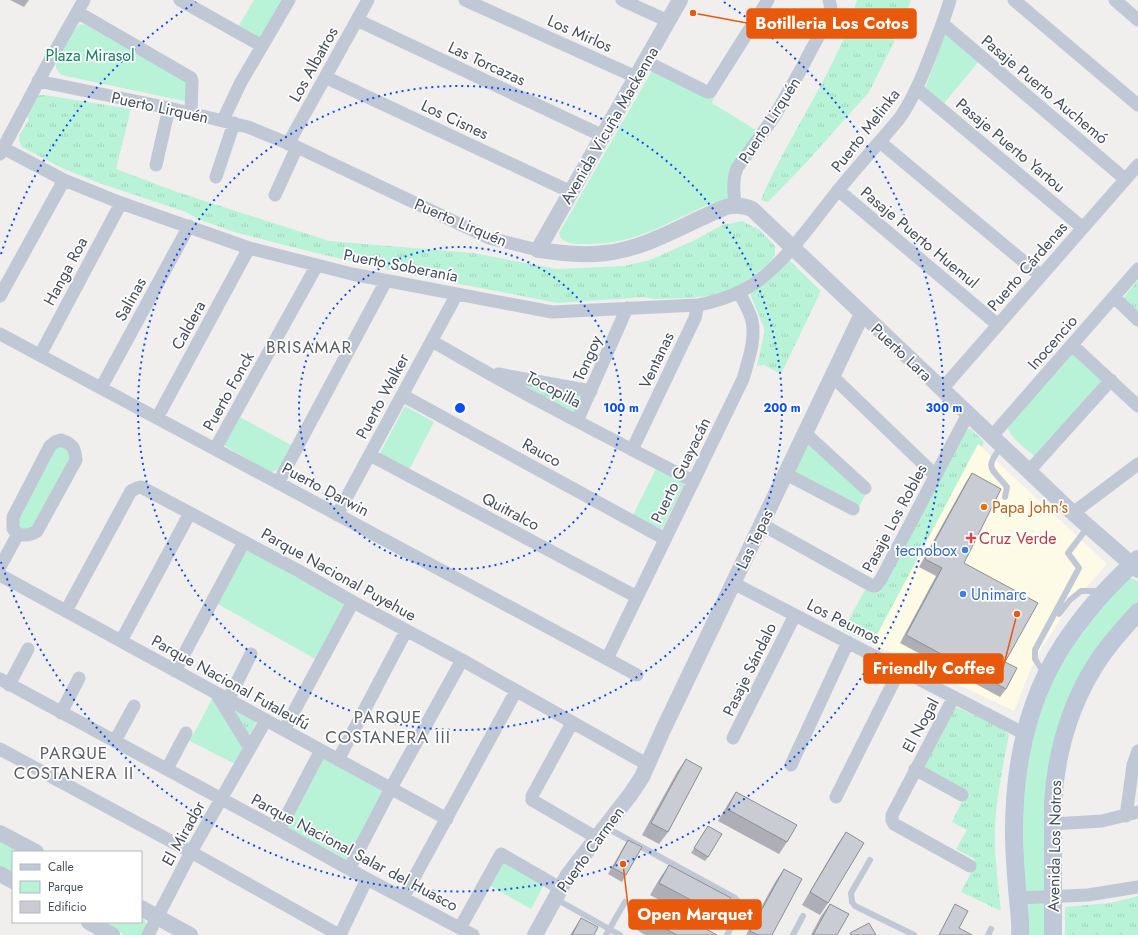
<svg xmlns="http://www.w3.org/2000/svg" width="1138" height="935" font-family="Jost,sans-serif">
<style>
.commercial{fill:#fdfae6}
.grass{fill:url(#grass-tufts)}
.park{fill:#b9f3d7}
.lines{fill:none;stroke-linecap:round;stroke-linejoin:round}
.service{stroke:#c0c8d5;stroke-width:6}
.minor{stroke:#c0c8d5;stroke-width:13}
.tertiary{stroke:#c0c8d5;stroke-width:16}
.secondary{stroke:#bfc8d9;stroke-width:18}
.wall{fill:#aeafb6}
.building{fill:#caccd4;stroke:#8d8f94}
.ring{fill:none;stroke:#0a4eef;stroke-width:2;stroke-dasharray:2 4}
.food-dot{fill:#e8710a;stroke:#fff;stroke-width:1.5}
.health-dot{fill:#e0444e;stroke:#fff;stroke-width:1.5}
.shop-dot{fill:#3f7fe0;stroke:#fff;stroke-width:1.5}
.labels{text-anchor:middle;stroke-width:3.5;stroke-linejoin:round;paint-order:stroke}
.street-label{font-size:16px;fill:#454e5d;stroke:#fff}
.park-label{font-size:16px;fill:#0f855a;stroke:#fff}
.food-label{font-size:16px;fill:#c56008;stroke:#fff;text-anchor:start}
.health-label{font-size:16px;fill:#be3a42;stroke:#fff;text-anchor:start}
.shop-label{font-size:16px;fill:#366cbe;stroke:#fff;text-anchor:end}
.neighbourhood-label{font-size:17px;letter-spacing:1px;fill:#5a5d64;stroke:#fff}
.centre{fill:#0a4eef;stroke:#fff;stroke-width:2}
.ring-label{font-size:12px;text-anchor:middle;font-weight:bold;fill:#0a4eef;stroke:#fff;stroke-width:3.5;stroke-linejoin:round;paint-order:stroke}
.leader{fill:none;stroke:#e8590c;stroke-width:1.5}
.callout-dot{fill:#e8590c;stroke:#fff;stroke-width:1.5}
.callout{fill:#e8590c;stroke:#e8590c;stroke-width:1.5}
.callout-label{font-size:17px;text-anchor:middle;font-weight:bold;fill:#fff}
</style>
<defs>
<pattern id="grass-tufts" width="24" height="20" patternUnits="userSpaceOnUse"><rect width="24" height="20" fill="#b9f3d7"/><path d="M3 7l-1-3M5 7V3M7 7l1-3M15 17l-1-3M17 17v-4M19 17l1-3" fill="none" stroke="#a0d2bb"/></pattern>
</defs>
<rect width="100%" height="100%" fill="#f1eeee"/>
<path class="commercial" d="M 978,444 L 1107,564 L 1067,609 L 1041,649 L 1030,671 L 1014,711 L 872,644 Z"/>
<path class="grass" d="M 857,0 L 911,0 L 898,34 L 869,92 L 804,165 L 768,202 L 761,200 C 789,132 837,72 857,0 Z
M 39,95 L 45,95 L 131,109 L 116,169 L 177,192 L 329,241 L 473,253 L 557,269 L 624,266 L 650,260 L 695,240 L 722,225 L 742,221 L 760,230 L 775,246 L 775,255 L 769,263 L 752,277 L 740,285 L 725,291 L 708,296 L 690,298 L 654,299 L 645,297 L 557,303 L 542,300 L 394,271 L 316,253 L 237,233 L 198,219 L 186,212 L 102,184 L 64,169 L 22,147 L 19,140 L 20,134 L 29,119 L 26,116 L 36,97 Z
M 789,261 L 790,261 L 821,291 L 781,374 L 764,365 L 757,366 L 764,334 L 764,328 L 751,296 L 751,291 Z
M 1138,280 L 1138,313 L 1125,301 L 1124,297 Z
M 504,378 L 583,394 L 577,411 L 573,413 Z
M 967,429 L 971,429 L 984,442 L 982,447 L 978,444 L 872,644 L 843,630 L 866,588 L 877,593 L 880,592 L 963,433 Z
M 958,708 L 1002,728 L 1009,735 C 1003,765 997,795 995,826 C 994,854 998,883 1001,911 L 961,892 L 972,871 L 975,859 L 956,849 L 967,830 L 952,822 L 966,793 L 966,790 L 928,771 L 924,765 L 954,709 Z
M 237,712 L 256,722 L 251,733 L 249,734 L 235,713 Z
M 1138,896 L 1138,935 L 1065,935 L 1065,907 L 1110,903 Z"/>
<path class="park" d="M 254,0 L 282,0 L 259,39 L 238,27 Z
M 80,24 L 86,25 L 188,82 L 189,102 L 61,75 L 56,68 C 55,57 72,32 80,24 Z
M 945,33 L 979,61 L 941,107 L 925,89 Z
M 654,67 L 714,98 L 712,103 L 759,132 L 728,199 C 721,203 712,203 705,206 C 662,225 634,245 585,244 C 576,244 565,244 560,237 L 559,233 Z
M 1075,353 L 1106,381 L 1034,456 C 1027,450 1007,435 1008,426 L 1072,354 Z
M 405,406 L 434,422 L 408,472 L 380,453 Z
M 240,417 L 291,445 L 278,469 L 272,472 L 268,471 L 225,446 L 225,444 Z
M 806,443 L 866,494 L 859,507 L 795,475 L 794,473 Z
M 59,445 L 65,446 L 72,458 L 30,530 L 20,528 L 16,519 L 54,448 Z
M 657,467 L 686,481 L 661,531 L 632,517 Z
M 245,551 L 251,552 L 344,603 L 345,607 L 317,660 L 216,603 Z
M 1130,578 L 1138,581 L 1138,603 L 1074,689 L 1046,888 L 1043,891 L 1025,891 L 1020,831 L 1032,725 L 1054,673 L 1111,593 Z
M 213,697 L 242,745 L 242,749 L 235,764 L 188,740 L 191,734 L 193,735 Z
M 324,759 L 382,791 L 347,860 L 288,828 L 286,822 L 318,762 Z
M 0,840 L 21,852 L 13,852 L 13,875 L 0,868 Z
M 501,861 L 544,885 L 531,909 L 487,884 Z
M 1028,903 L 1043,903 L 1046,905 L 1047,935 L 1026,935 L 1026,906 Z
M 141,917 C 149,922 146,928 142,935 L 125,935 L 101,922 L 141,922 Z"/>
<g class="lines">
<path class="service" d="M 1002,446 C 983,469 992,468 1007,487 L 1005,497
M 1059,614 L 1070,600 L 1081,591 L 1099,591
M 1044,673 L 1035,659 L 1035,650 L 1079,568 L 1068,553 L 1087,528
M 607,828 L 735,898 L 742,905 L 741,911 L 727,935
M 870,860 L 851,893 L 852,902 L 855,906 L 914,935
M 556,899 L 620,935
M 606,935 L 625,902
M 793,935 L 803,916
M 988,935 L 991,929"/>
<path class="minor" d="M 180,0 L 262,46
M 465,0 L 636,77
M 622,0 L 668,21
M 1014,0 L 1138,105
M 1115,0 L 1138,20
M 77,12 L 191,78 L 192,81 L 191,113
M 357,20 L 603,136
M 943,24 L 1125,179
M 645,61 L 707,92 L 710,92 L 768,0
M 325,77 L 571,192
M 38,81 L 169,108 L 248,127 L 297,147 L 489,238 L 538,250
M 917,89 L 1083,228
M 223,120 L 241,82 L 289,0
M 880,142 L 1041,276
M 288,144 L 368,0
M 3,148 L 64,180 L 121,203 L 249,248 L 352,274 L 552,312 L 698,305 C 715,302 732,296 747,288 C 781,269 811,224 836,193 C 856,168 878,144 899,119 C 912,101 920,82 928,61 C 936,41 944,21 950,0
M 0,154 L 45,69 L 84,0
M 156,165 L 169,108
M 216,177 L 234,123
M 838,190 L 998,325
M 275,195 L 297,147
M 735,205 C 734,193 732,180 737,168 L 774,117 L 800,71 L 825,24 L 831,8 L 829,0
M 0,296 L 64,180
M 1114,297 L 1138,320
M 0,334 L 637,675
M 432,341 C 517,391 605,436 693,481
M 1072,345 L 1138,406
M 40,355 L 121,203
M 498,374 L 591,391
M 832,376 L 936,476
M 101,388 L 189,226
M 942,389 L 1138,165
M 402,395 L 665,539
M 157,418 L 249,248
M 577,421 L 627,308
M 805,433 L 865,488
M 992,436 L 1138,269
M 61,440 C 73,444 75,448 76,460 L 37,531 C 31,535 25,536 18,534 L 13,529 L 13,517 L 50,446 L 55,442 Z
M 215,449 L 317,265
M 632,450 L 695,318 L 698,305
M 370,455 L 637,597
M 1029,471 L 1111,380
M 786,474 L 853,509
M 278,483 L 386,281
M 1073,513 L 1138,464
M 337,515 L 457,294
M 761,524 L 867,583 L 873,586 L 876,586 L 881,579 L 968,414
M 0,567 L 18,534
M 0,575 L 447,819
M 733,583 L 1025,734
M 66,611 L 131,491 L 137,488 L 141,487 L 299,571 L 353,602 L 462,660 L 648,765
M 121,641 L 190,513
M 607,659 L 743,379 C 748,361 756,340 752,321 C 750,311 743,301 739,292
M 175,671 L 244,542
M 0,679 L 279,830 L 367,879 L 473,935
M 9,685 L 28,649
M 216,693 L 250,748
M 954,697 L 892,815 L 892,820 L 894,824 L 970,866
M 228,700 L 251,654
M 61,713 L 79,678
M 572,723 L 532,796 L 532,800 L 597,838
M 284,730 L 353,602
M 733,738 L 795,615
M 115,741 L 134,706
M 0,749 L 191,852 L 339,935
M 338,760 L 406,631
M 791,765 L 848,642
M 167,769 L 186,733
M 915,769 L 962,795
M 836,797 L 900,669
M 1126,816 L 1133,765 L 1138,751
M 1053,824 L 1102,821 L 1138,812
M 279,830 L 321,750
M 349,869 L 391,788 L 462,660
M 403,898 L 516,691
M 1018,898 L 1088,895 L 1138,887
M 460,928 L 501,854 L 560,888
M 148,935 L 191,852 L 266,720
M 340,935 L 367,879"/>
<path class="tertiary" d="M 680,0 L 538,250 C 561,253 583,256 606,253 C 649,248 686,223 726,207 C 735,205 743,205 752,209 L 1073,513 L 1138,570
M 0,833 L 36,852
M 0,874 L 13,881
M 141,908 L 190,935
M 89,922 L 112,935
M 535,935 L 568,875 L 630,795 L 642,777 L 662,732 L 862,314"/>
<path class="secondary" d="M 1020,935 C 1021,923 1019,911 1018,899 C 1016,877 1014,854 1014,832 C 1014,779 1023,723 1046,675 C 1067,632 1103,590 1138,559
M 1053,935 L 1053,804 C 1056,746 1075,687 1112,642 C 1120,632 1129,622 1138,612"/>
</g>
<path class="wall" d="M 10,0 L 29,0 L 24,7 Z
M 972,473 L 964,563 L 1005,662 L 1006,689 L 1000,697 L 900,643 L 936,576 L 919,567 L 966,482 Z
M 686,759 L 668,832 L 659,844 L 642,835 L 677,772 Z
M 736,792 L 787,842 L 779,854 L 718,821 L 728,804 Z
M 708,826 L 708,857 L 705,861 L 691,853 Z
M 846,832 L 828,903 L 820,915 L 802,905 L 837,845 Z
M 628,840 L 626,875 L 622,882 L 608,874 L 624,846 Z
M 669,865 L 721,916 L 712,928 L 650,895 L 660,878 Z
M 784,869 L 772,935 L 746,935 L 775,882 Z
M 654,901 L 717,935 L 645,935 L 637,930 L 646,914 Z
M 830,904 L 837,935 L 811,935 L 821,916 Z
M 581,918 L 594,935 L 570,935 Z"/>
<path class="building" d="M 972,473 L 1001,489 L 964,563 L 1038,603 L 1005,662 L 1017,668 L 1006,689 L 906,635 L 942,568 L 925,559 Z
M 686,759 L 702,768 L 668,832 L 651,823 Z
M 736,792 L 797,825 L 787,842 L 727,809 Z
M 708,826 L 722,834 L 708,857 L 694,848 Z
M 846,832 L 864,843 L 828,903 L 810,892 Z
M 628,840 L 642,847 L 626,875 L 613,868 Z
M 669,865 L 731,898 L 721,916 L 659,883 Z
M 784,869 L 802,879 L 772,935 L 758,935 L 750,931 Z
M 654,901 L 717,935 L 677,935 L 645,918 Z
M 830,904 L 849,914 L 837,935 L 813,935 Z
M 955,904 L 968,911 L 959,928 L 972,935 L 939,935 Z
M 581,918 L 598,927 L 594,935 L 572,935 Z
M 869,923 L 876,935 L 851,935 L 850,933 Z"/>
<g class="ring">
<circle cx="460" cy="408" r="161"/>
<circle cx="460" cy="408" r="322"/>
<path d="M1 254A484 484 0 0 1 196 2M724 2A484 484 0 1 1 1 562"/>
</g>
<circle class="food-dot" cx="984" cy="507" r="4"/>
<path class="health-dot" d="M969 532h4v4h4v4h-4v4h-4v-4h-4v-4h4z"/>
<g class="shop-dot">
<circle cx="965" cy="550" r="4"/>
<circle cx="963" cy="594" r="4"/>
</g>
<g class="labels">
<g class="street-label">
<text transform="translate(580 33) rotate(24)" y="6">Los Mirlos</text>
<text transform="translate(487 63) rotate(25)" y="6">Las Torcazas</text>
<text transform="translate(313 64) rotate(-61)" y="6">Los Albatros</text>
<text transform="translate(1045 89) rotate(40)" y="6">Pasaje Puerto Auchemó</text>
<text transform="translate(160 107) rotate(12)" y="6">Puerto Lirquén</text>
<text transform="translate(455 119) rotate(25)" y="6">Los Cisnes</text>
<text transform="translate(769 120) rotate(-57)" y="6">Puerto Lirquén</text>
<text transform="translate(609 125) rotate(-60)" y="6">Avenida Vicuña Mackenna</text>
<text transform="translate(865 130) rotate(-52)" y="6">Puerto Melinka</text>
<text transform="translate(1011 145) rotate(40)" y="6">Pasaje Puerto Yartou</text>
<text transform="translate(461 222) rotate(23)" y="6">Puerto Lirquén</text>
<text transform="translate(920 237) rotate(40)" y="6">Pasaje Puerto Huemul</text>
<text transform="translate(401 265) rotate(11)" y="6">Puerto Soberanía</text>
<text transform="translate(1027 266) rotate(-49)" y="6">Puerto Cárdenas</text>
<text transform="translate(65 271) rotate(-62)" y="6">Hanga Roa</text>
<text transform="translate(130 299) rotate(-61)" y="6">Salinas</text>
<text transform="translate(188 325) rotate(-61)" y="6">Caldera</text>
<text transform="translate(1052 342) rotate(-49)" y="6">Inocencio</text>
<text transform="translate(902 352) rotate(43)" y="6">Puerto Lara</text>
<text transform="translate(587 358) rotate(-66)" y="6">Tongoy</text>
<text transform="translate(656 360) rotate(-65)" y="6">Ventanas</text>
<text transform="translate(554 389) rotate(28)" y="6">Tocopilla</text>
<text transform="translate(228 391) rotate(-61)" y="6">Puerto Fonck</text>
<text transform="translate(382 396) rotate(-62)" y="6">Puerto Walker</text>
<text transform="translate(542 452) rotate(29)" y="6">Rauco</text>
<text transform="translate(680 470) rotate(-64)" y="6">Puerto Guayacán</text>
<text transform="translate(326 489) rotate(28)" y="6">Puerto Darwin</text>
<text transform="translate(511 511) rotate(28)" y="6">Quitralco</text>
<text transform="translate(894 518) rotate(-62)" y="6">Pasaje Los Robles</text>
<text transform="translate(754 539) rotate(-64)" y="6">Las Tepas</text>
<text transform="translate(339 574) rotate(29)" y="6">Parque Nacional Puyehue</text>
<text transform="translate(844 621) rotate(27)" y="6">Los Peumos</text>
<text transform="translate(749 669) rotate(-64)" y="6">Pasaje Sándalo</text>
<text transform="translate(231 682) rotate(29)" y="6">Parque Nacional Futaleufú</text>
<text transform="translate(920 725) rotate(-62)" y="6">El Nogal</text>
<text transform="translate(183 833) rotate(-61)" y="6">El Mirador</text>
<text transform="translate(1054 846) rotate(-89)" y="6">Avenida Los Notros</text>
<text transform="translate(590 849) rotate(-54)" y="6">Puerto Carmen</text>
<text transform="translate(355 852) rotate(28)" y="6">Parque Nacional Salar del Huasco</text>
</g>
<g class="park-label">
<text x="90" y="61">Plaza Mirasol</text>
</g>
<g class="food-label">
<text x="992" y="513">Papa John's</text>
</g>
<g class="health-label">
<text x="979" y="544">Cruz Verde</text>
</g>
<g class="shop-label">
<text x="957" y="556">tecnobox</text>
<text x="971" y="600" text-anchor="start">Unimarc</text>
</g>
<g class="neighbourhood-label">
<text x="309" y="353">BRISAMAR</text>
<text x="388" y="723">PARQUE<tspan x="388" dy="20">COSTANERA III</tspan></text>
<text x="74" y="759">PARQUE<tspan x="74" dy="20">COSTANERA II</tspan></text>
</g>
</g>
<circle cx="460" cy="408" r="6" class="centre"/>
<g class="ring-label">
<text x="621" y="412">100 m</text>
<text x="782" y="412">200 m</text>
<text x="944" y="412">300 m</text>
</g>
<path class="leader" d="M693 13L747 23M1017 614L1003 668M623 864L629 914"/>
<g class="callout-dot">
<circle cx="693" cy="13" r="4"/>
<circle cx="1017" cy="614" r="4"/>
<circle cx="623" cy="864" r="4"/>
</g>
<g class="callout">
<rect x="747" y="9" width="169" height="29" rx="4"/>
<rect x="864" y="654" width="139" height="29" rx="4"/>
<rect x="629" y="900" width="132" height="29" rx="4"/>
</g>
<g class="callout-label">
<text x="832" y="29">Botilleria Los Cotos</text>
<text x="934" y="674">Friendly Coffee</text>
<text x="695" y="920">Open Marquet</text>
</g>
<rect x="12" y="851" width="130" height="72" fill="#ffffff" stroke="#b5b8be"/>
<rect x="20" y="864" width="20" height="6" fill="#bfc8d9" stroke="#b5b8be"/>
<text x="48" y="871" font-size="12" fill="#454e5d">Calle</text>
<rect x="20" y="881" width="20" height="12" fill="#b9f3d7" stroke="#b5b8be"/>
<text x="48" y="891" font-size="12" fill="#454e5d">Parque</text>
<rect x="20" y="901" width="20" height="12" fill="#caccd4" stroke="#b5b8be"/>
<text x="48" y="911" font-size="12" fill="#454e5d">Edificio</text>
</svg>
